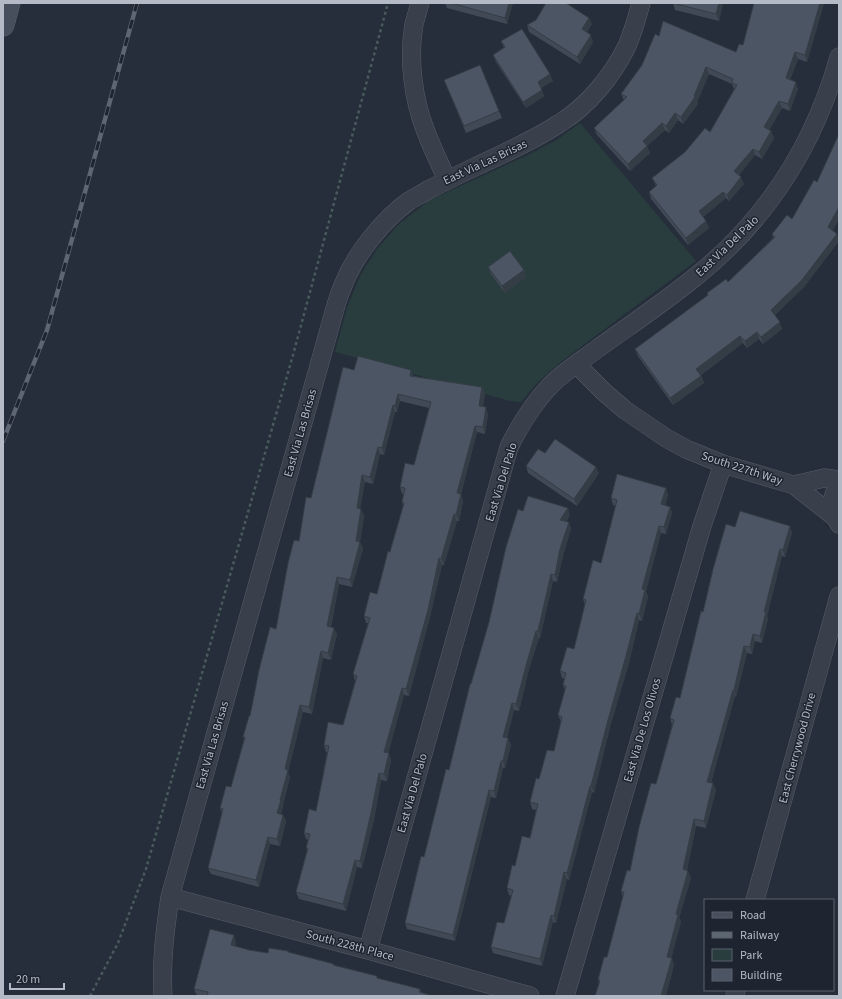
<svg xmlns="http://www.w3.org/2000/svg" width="842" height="999" font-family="'Source Sans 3',sans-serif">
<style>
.green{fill:#2a3d3e}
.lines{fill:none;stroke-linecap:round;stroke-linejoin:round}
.street-casing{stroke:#575e69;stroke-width:19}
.secondary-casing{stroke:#575e69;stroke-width:23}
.path{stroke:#495a5d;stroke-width:2.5;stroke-dasharray:3 3;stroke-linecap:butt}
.street{stroke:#39404b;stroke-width:18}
.secondary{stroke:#474f5d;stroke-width:22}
.rail-casing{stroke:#5d6673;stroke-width:4.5}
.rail{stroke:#1e2530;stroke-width:3;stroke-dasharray:9;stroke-linecap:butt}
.wall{fill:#404955}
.shaded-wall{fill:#343c45}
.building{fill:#4b5563;stroke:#343c45}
.labels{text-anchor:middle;stroke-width:3;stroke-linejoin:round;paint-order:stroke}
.street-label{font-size:12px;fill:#b4bbc6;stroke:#1e2530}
</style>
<rect width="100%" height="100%" fill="#252e3a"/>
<path class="green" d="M 580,123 L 696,261 L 562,361 L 538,382 L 521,402 L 510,401 L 335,352 L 347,308 L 360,276 L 377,249 L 399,224 L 430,200 L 530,154 L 558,139 Z"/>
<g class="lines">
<g class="street-casing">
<path id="street" d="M 420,3 C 418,10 416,17 414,24 C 408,59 413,99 426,132 C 432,148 440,164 447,180
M 576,364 L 604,392 L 625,410 L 666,438 L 686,449 L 723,464 L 794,485 L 836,518
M 794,485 L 824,478 L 839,480
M 839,524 C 831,511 830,497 839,485
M 170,897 L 368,950 L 530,996
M 755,900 L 839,596
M 368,950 L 509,447 C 520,425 532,405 549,387 C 563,372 581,361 597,349 C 629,326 663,303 694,278 C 767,220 814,146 839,57
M 163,996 C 161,962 165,930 170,897 L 336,305 C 338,298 341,290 344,283 C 356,253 384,219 409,201 C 415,197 422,194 428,190 C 444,182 460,174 477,166 C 505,153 534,140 560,123 C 588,106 613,75 627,46 C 633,32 637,18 641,3
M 565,996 L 702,526 L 723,464
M 735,996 L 736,990"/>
</g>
<g class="secondary-casing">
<path id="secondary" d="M 3,25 L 9,3"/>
</g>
<path class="path" d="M 90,996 L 118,943 L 146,869 L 293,355 L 388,3"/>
<use href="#street" class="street"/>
<use href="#secondary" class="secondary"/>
<g class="rail-casing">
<path id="rail" d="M 3,441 L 47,330 L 137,3"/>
</g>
<use href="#rail" class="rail"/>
</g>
<path class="wall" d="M 445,3 L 513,3 L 507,24 L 447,8 Z
M 673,3 L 723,3 L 719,21 L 675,10 Z
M 754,3 L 824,3 L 807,62 L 798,59 L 790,80 L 798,89 L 790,111 L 782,108 L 769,130 L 771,131 L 774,138 L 762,159 L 755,155 L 739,175 L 744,184 L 729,201 L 726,198 L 703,217 L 706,221 L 709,228 L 688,245 L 651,199 L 649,192 L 656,186 L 652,178 L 710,132 L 734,89 L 732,84 L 709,74 L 697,102 L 698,104 L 683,124 L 678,120 L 669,133 L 665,130 L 647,146 L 650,153 L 630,171 L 597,135 L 594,128 L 624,100 L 621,94 L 642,65 L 659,36 L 736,52 L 743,45 Z
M 592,24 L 587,32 L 593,42 L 580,64 L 529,32 L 527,25 Z
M 501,41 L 553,81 L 541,88 L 544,96 L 526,108 L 496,62 L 493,55 L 504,48 Z
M 444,80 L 499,111 L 502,118 L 466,133 Z
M 792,219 L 839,219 L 833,230 L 837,234 L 839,239 L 839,241 L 804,287 L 775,315 L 782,329 L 763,344 L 759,339 L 747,348 L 743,343 L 701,375 L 704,383 L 673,405 L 638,356 L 635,349 L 708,295 L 707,293 L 728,282 L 773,238 L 772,234 Z
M 488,267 L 524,270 L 526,277 L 505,293 L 491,274 Z
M 354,370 L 414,376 L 482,387 L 485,394 L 483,407 L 488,414 L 485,434 L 477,432 L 461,494 L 463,501 L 459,521 L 457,521 L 444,565 L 442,565 L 430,617 L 409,696 L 404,695 L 388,753 L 391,760 L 387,781 L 381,780 L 374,820 L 362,868 L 357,867 L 346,911 L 299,899 L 296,892 L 307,850 L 306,848 L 308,840 L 306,839 L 304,833 L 316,811 L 327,752 L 326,752 L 324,745 L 343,725 L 355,681 L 353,674 L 368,623 L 366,623 L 364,616 L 377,594 L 403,506 L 402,502 L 404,494 L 402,494 L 400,487 L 414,465 L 429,408 L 400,401 L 397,412 L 395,412 L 384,455 L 380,454 L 373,484 L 365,482 L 360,509 L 361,509 L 364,516 L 360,542 L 363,549 L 352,587 L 339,584 L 331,627 L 337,634 L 331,660 L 323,658 L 312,714 L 303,712 L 288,772 L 290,777 L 283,805 L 283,807 L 281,814 L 286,821 L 280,846 L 270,844 L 259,887 L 211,874 L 208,868 L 222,813 L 220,808 L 231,787 L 244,739 L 243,737 L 276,629 L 311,498 Z
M 545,453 L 599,473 L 577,506 L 528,473 L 526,466 Z
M 666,488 L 668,495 L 665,505 L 670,507 L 672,513 L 666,534 L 661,533 L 646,591 L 648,597 L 642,621 L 639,620 L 629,663 L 610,727 L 594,793 L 592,792 L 569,880 L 567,879 L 556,923 L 553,922 L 542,966 L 493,953 L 491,947 L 504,923 L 511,896 L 509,895 L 507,888 L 515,866 L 530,838 L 536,810 L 532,809 L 530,802 L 539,779 L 554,751 L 561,722 L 558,715 L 565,690 L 563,685 L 564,679 L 562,678 L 560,671 L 574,649 L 585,605 L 583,599 L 601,563 L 616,506 L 613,505 L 611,498 Z
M 523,511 L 570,515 L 566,522 L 569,522 L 571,529 L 563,556 L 557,582 L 553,581 L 540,638 L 539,638 L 529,669 L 519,711 L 514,710 L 507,738 L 508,738 L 511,745 L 505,768 L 503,768 L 496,798 L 491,797 L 455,941 L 407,929 L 405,923 L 449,770 L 471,684 Z
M 790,526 L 792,533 L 785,557 L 782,556 L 767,616 L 768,619 L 762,643 L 755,641 L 752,654 L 747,653 L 736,697 L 735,696 L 711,783 L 716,790 L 706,828 L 696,826 L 687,870 L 691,878 L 679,918 L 681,922 L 671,958 L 674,965 L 666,996 L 595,996 L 599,983 L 598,980 L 607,957 L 623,897 L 621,891 L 630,871 L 656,784 L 672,725 L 670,718 L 680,698 L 703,612 L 735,527 Z
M 236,942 L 235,946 L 249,950 L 268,953 L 288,951 L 289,952 L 334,965 L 377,976 L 378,979 L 420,989 L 421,992 L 433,996 L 197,996 L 194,989 Z"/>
<path class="shaded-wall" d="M 509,3 L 513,3 L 507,24 L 505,18 Z
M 719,3 L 723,3 L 719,21 L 716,14 Z
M 820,3 L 824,3 L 807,62 L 805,55 Z
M 589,18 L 592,24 L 584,36 L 582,29 Z
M 591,35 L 593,42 L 580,64 L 577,57 Z
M 795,52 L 798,59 L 788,85 L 786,78 Z
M 706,67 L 709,74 L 697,102 L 698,104 L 683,124 L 681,117 L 694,96 Z
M 550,74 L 553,81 L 540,89 L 538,82 Z
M 796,82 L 798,89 L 790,111 L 788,104 Z
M 542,90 L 544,96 L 526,108 L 523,102 Z
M 779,101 L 782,108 L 767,134 L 764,127 Z
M 675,113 L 678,120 L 669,133 L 666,126 Z
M 662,123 L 665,130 L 647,146 L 650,153 L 630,171 L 628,164 L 643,141 Z
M 771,131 L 774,138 L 762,159 L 759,152 Z
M 753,149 L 755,155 L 737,178 L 734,171 Z
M 741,177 L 744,184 L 729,201 L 727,195 Z
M 723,192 L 726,198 L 701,218 L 699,211 Z
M 839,207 L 839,219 L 831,234 L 828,227 Z
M 706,221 L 709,228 L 688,245 L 686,238 Z
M 837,234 L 839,239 L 839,241 L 804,287 L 773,317 L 771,310 Z
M 524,270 L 526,277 L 505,293 L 502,286 Z
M 780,322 L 782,329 L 763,344 L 761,337 Z
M 757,332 L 759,339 L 747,348 L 745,341 Z
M 740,336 L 743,343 L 699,376 L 696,369 Z
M 411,370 L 414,377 L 410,376 Z
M 701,376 L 704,383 L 673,405 L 670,398 Z
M 482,387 L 485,394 L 482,413 L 479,406 Z
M 398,394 L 400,401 L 397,412 L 395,406 Z
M 393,405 L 395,412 L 384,455 L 382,448 Z
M 486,407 L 488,414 L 485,434 L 483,427 Z
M 475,426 L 477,432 L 459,500 L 457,493 Z
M 378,447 L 380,454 L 373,484 L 370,477 Z
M 596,467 L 599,473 L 577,506 L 574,499 Z
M 362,475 L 365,482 L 359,515 L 357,508 Z
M 666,488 L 668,495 L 664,511 L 661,504 Z
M 461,494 L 463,501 L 459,521 L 456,515 Z
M 670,507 L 672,513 L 666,534 L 664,527 Z
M 568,508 L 570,515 L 563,527 L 560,520 Z
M 361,509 L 364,516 L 359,548 L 356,541 Z
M 454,514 L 457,521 L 444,565 L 441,559 Z
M 569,522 L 571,529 L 563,556 L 557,582 L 555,575 L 560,549 Z
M 659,526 L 661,533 L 646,591 L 648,597 L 642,621 L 639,614 L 642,589 Z
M 790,526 L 792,533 L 785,557 L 783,550 Z
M 360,542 L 363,549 L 352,587 L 350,580 Z
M 780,549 L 782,556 L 767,616 L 768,619 L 762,643 L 760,636 L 764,612 Z
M 439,558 L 442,565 L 430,617 L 409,696 L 406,689 Z
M 551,574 L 553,581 L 540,638 L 538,631 Z
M 337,577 L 339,584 L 329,633 L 327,626 Z
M 637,613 L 639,620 L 629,663 L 610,727 L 594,793 L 591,786 L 608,720 Z
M 334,628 L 337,634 L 331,660 L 328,653 Z
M 536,631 L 539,638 L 529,669 L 519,711 L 516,704 L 527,662 Z
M 753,634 L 755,641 L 752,654 L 750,647 Z
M 744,646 L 747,653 L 736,697 L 734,690 Z
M 321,651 L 323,658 L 312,714 L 309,707 Z
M 402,688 L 404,695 L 387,759 L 384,752 Z
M 733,690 L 735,696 L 709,789 L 707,782 Z
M 512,703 L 514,710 L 505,744 L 503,737 Z
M 300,705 L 303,712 L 288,772 L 290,777 L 283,805 L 283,807 L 280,820 L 277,813 L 285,769 Z
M 508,738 L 511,745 L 505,768 L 503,761 Z
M 389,753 L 391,760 L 387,781 L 384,774 Z
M 501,761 L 503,768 L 496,798 L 494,791 Z
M 379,773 L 381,780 L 374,820 L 362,868 L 360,861 Z
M 713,783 L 716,790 L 706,828 L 704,821 Z
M 590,786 L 592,792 L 569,880 L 567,873 Z
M 489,790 L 491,797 L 455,941 L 453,935 Z
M 283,815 L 286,821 L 280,846 L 277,839 Z
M 694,819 L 696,826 L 686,876 L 683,869 Z
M 268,837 L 270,844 L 259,887 L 256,880 Z
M 355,860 L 357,867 L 346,911 L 343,904 Z
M 688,871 L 691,878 L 679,918 L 681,922 L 670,964 L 667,957 L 676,914 Z
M 564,872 L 567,879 L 556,923 L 554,916 Z
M 551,915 L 553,922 L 542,966 L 540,959 Z
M 234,935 L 236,942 L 233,952 L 231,945 Z
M 672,958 L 674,965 L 666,996 L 661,996 Z"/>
<path class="building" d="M 451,3 L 509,3 L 505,18 Z
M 546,3 L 566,3 L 589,18 L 582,29 L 591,35 L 577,57 L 527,25 L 536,20 Z
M 673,3 L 719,3 L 716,14 Z
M 754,3 L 820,3 L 805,55 L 795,52 L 786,78 L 796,82 L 788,104 L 779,101 L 764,127 L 771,131 L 759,152 L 753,149 L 734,171 L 741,177 L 727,195 L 723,192 L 699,211 L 706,221 L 686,238 L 649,192 L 657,185 L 652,178 L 685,152 L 705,128 L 710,132 L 737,85 L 732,83 L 733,79 L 706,67 L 694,96 L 695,97 L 681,117 L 675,113 L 666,126 L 662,123 L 643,141 L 647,146 L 628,164 L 594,128 L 627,97 L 621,94 L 642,65 L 655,34 L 659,36 L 663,21 L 736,52 L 739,44 L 743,45 Z
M 522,29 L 550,74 L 538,82 L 542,90 L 523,102 L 493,55 L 505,47 L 501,41 Z
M 480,65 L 499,111 L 464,126 L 444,80 Z
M 839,134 L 839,207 L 828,227 L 837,234 L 802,280 L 771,310 L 780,322 L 761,337 L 757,332 L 745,341 L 740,336 L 696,369 L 701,376 L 670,398 L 635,349 L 708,295 L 707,293 L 726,279 L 728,282 L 775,237 L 772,234 L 787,215 L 792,219 L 814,180 L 817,182 Z
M 510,251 L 524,270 L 502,286 L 488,267 Z
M 358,356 L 411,370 L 410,376 L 482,387 L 479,406 L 486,407 L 483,427 L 475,426 L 457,493 L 461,494 L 456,515 L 454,514 L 441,559 L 439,558 L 428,610 L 406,689 L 402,688 L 384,752 L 389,753 L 384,774 L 379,773 L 371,813 L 360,861 L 355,860 L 343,904 L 296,892 L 308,848 L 306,848 L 310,834 L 304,833 L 309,809 L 316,811 L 329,746 L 324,745 L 328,722 L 343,725 L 357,676 L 353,674 L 370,618 L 364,616 L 370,592 L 377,594 L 388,551 L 390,552 L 404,503 L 402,502 L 405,488 L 400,487 L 405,463 L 414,465 L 431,402 L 398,394 L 395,406 L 393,405 L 382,448 L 378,447 L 370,477 L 362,475 L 357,508 L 361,509 L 356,541 L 360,542 L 350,580 L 337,577 L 327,626 L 334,628 L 328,653 L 321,651 L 309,707 L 300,705 L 285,769 L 288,770 L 280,800 L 281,800 L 277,813 L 283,815 L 277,839 L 268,837 L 256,880 L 208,868 L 223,809 L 220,808 L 226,786 L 231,787 L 245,737 L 243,737 L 249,716 L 250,716 L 259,670 L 270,627 L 276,629 L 288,563 L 294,540 L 299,541 L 306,497 L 311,498 L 343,367 L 354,370 Z
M 555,439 L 596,467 L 574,499 L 526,466 L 538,449 L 545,453 Z
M 617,474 L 666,488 L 661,504 L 670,507 L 664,527 L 659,526 L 642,589 L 645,590 L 639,614 L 637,613 L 626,656 L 608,720 L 591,786 L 590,786 L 567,873 L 564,872 L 554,916 L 551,915 L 540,959 L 491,947 L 497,922 L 504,923 L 513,890 L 507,888 L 512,865 L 515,866 L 522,836 L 530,838 L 538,804 L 530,802 L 536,778 L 539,779 L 547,750 L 554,751 L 562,717 L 558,715 L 566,686 L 563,685 L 566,673 L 560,671 L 567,647 L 574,649 L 586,600 L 583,599 L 593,560 L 601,563 L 617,500 L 611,498 Z
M 528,496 L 568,508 L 560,520 L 569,522 L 560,549 L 555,575 L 551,574 L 538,631 L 536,631 L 527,662 L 516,704 L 512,703 L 503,737 L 508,738 L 503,761 L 501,761 L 494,791 L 489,790 L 453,935 L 405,923 L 421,856 L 424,857 L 446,769 L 449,770 L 470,684 L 471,684 L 489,622 L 506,547 L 518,509 L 523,511 Z
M 740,511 L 790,526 L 783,550 L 780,549 L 764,612 L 766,612 L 760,636 L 753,634 L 750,647 L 744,646 L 734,690 L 733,690 L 707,782 L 713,783 L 704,821 L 694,819 L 683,869 L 688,871 L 676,914 L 678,915 L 667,957 L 672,958 L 661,996 L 595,996 L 600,980 L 598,980 L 604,957 L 607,957 L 624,892 L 621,891 L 627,870 L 630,871 L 639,827 L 651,783 L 656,784 L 674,720 L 670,718 L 676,697 L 680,698 L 701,611 L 703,612 L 713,569 L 726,524 L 735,527 Z
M 210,929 L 234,935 L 231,945 L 249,950 L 268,953 L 269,948 L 288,951 L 288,952 L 334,964 L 333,965 L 377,976 L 377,978 L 420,989 L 419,992 L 433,996 L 207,996 L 208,992 L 194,989 Z"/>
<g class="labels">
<g class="street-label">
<text transform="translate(485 162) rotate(-25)" y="4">East Via Las Brisas</text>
<text transform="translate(727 246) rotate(-44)" y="4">East Via Del Palo</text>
<text transform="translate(300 433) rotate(-74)" y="4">East Via Las Brisas</text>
<text transform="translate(742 468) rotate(18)" y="4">South 227th Way</text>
<text transform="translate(501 482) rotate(-73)" y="4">East Via Del Palo</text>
<text transform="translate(642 730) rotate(-74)" y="4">East Via De Los Olivos</text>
<text transform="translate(212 745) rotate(-74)" y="4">East Via Las Brisas</text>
<text transform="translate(797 748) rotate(-75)" y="4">East Cherrywood Drive</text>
<text transform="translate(412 793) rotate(-74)" y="4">East Via Del Palo</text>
<text transform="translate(350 945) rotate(15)" y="4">South 228th Place</text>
</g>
</g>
<rect width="842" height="999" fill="none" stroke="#b4bbc6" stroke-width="8"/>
<rect x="704" y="899" width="130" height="92" fill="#1e2530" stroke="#5a616c"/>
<rect x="712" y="912" width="20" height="6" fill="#474f5d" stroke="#5a616c"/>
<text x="740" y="919" font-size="12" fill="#b4bbc6">Road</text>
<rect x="712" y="932" width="20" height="6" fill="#5d6673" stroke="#5a616c"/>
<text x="740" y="939" font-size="12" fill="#b4bbc6">Railway</text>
<rect x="712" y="949" width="20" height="12" fill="#2a3d3e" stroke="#5a616c"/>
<text x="740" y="959" font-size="12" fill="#b4bbc6">Park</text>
<rect x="712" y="969" width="20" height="12" fill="#4b5563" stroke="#5a616c"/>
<text x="740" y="979" font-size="12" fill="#b4bbc6">Building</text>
<path d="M10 983v6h54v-6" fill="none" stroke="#b4bbc6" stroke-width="2"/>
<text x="16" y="983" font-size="12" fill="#b4bbc6" stroke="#1e2530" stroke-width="3" paint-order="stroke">20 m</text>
</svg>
